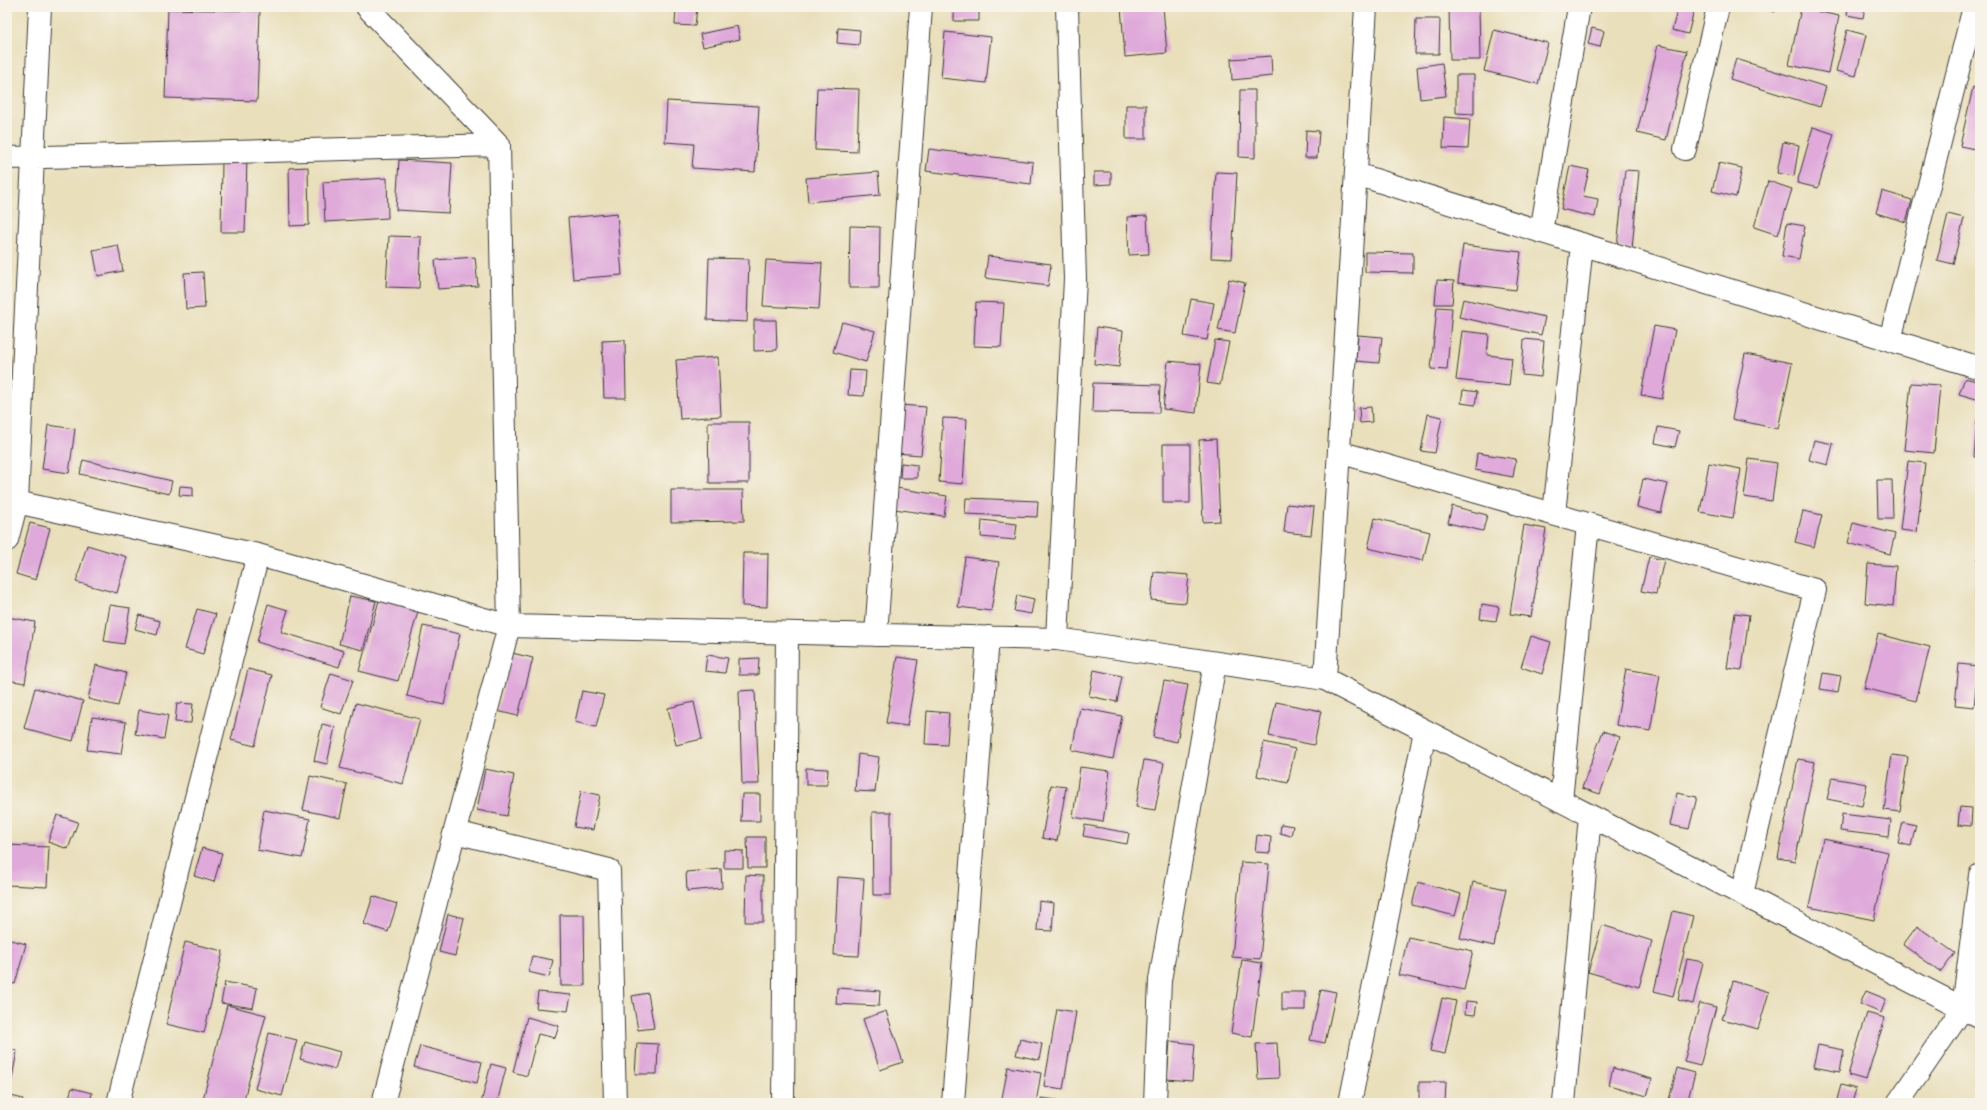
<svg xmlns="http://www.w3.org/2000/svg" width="1987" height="1110" font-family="Cardo,serif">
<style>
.building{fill:#dfa9da}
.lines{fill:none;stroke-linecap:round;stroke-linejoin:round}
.minor-casing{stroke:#3b3934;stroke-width:24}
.minor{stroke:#fff;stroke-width:22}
</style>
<rect width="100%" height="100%" fill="#f7f3e8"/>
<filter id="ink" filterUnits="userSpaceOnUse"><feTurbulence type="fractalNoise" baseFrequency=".025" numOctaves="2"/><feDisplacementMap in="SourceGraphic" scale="8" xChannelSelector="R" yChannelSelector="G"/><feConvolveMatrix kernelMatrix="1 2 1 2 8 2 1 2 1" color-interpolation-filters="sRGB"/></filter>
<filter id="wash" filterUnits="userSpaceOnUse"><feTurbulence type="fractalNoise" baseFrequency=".012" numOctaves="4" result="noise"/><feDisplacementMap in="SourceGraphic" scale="16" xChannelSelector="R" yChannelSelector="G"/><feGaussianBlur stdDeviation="0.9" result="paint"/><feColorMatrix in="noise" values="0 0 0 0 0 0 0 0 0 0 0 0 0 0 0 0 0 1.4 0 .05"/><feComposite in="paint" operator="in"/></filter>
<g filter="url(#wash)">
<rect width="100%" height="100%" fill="#e9dfbb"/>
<g id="blocks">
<path class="building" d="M 676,7 L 697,7 L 695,26 L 675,25 Z
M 954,7 L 979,7 L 979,21 L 954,21 Z
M 1121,7 L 1163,7 L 1167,53 L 1125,57 Z
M 1449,7 L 1479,7 L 1480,60 L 1450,60 Z
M 1678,7 L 1695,7 L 1688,34 L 1672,30 Z
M 1754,7 L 1776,7 L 1775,12 Z
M 1848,7 L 1865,7 L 1863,18 L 1847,15 Z
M 1801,8 L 1839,16 L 1828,73 L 1789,65 Z
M 168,9 L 260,11 L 257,101 L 165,98 Z
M 1416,19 L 1440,19 L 1439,54 L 1415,54 Z
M 737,26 L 740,39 L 703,47 L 700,34 Z
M 838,28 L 860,30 L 859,45 L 837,43 Z
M 1592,28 L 1604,31 L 1600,47 L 1588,44 Z
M 1494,30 L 1548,43 L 1538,84 L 1484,71 Z
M 1847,30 L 1866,35 L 1856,76 L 1836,71 Z
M 945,32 L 991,37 L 986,83 L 941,78 Z
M 1658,45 L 1687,51 L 1666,140 L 1637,133 Z
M 1271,56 L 1272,76 L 1232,80 L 1231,59 Z
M 1736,59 L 1826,87 L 1820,107 L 1730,79 Z
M 1442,63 L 1446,96 L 1420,99 L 1417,67 Z
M 1456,75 L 1474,75 L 1474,114 L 1456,113 Z
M 1973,87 L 1980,89 L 1980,150 L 1960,146 Z
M 817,88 L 859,89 L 857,152 L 815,150 Z
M 1240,90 L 1255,90 L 1255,158 L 1239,157 Z
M 667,101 L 759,106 L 755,172 L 692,168 L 694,144 L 665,142 Z
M 1126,105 L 1146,105 L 1146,139 L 1126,139 Z
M 1444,117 L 1470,119 L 1468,149 L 1443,148 Z
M 1813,127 L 1834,134 L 1818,188 L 1797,183 Z
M 1306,130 L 1319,131 L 1317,158 L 1305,158 Z
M 1783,142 L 1799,145 L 1794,176 L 1777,173 Z
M 929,149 L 1033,162 L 1031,184 L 926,171 Z
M 222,159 L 247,159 L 245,232 L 221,232 Z
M 399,160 L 452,163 L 449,213 L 396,210 Z
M 1719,163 L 1742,168 L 1736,197 L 1712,191 Z
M 1570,166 L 1589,170 L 1583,196 L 1598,199 L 1595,217 L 1561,209 Z
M 308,167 L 309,225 L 290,226 L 289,168 Z
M 1625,170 L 1639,171 L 1632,249 L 1617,247 Z
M 878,172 L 880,195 L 808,202 L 806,178 Z
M 1094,172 L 1111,172 L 1111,184 L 1094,185 Z
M 1216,172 L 1237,173 L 1232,259 L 1211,258 Z
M 387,178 L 388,218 L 325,222 L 323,182 Z
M 1768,181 L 1792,189 L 1778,235 L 1754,227 Z
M 1882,191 L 1912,200 L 1906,222 L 1876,213 Z
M 617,213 L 622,275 L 573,279 L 568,218 Z
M 1948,214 L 1964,218 L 1953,264 L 1937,260 Z
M 1147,216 L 1149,254 L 1129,255 L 1127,217 Z
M 1787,223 L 1805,226 L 1799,259 L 1782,256 Z
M 850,226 L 880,227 L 879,288 L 849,288 Z
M 389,236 L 421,237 L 419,288 L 386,287 Z
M 118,245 L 123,271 L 98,276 L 93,250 Z
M 1463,245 L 1521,252 L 1516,290 L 1458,283 Z
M 1365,252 L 1413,253 L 1413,273 L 1365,272 Z
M 988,256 L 1051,264 L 1048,286 L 985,278 Z
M 475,257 L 478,286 L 438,289 L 435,260 Z
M 709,258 L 749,259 L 747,322 L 707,320 Z
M 766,260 L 822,263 L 819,309 L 763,306 Z
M 203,272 L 205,308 L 186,309 L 184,273 Z
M 1229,279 L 1245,283 L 1235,333 L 1218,330 Z
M 1437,280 L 1454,281 L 1452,304 L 1435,304 Z
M 1191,299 L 1214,303 L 1207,340 L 1184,336 Z
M 1463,299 L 1545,317 L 1541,335 L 1459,317 Z
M 976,302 L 1004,303 L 1001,347 L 974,346 Z
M 1437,307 L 1452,308 L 1447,370 L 1431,369 Z
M 754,320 L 776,320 L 777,350 L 754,351 Z
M 842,322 L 875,331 L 866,362 L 833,352 Z
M 1654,326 L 1675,330 L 1662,399 L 1641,395 Z
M 1097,327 L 1123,331 L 1119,367 L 1094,364 Z
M 1462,331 L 1489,334 L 1487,355 L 1512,358 L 1509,386 L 1456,380 Z
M 1358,335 L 1382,337 L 1379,363 L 1356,361 Z
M 1524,339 L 1544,341 L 1541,377 L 1522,375 Z
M 625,340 L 626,398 L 604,398 L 602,341 Z
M 1215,340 L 1229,342 L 1220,385 L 1207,383 Z
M 1745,354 L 1792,363 L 1778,429 L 1732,419 Z
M 718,357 L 721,416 L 680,419 L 676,360 Z
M 1168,361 L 1201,364 L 1196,413 L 1163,409 Z
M 850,370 L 866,371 L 864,396 L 848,395 Z
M 1965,378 L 1980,382 L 1980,400 L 1959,394 Z
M 1093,383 L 1160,385 L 1159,413 L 1092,412 Z
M 1911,383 L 1940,385 L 1934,453 L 1904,450 Z
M 1463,390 L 1477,392 L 1475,405 L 1461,403 Z
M 900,405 L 926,407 L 921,455 L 895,453 Z
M 1371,407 L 1372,422 L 1360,423 L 1359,408 Z
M 1428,414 L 1442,417 L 1435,453 L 1421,451 Z
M 943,418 L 967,419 L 963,484 L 939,482 Z
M 1977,419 L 1980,419 L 1980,458 L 1974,457 Z
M 708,422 L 749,422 L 749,483 L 709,483 Z
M 48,425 L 75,429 L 69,473 L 42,469 Z
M 1658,427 L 1679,431 L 1675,447 L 1655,443 Z
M 1216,439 L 1220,521 L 1203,522 L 1199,440 Z
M 1814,440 L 1833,444 L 1828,465 L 1809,460 Z
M 1163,444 L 1190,444 L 1190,503 L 1163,503 Z
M 1477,453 L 1516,459 L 1513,477 L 1475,470 Z
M 1749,459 L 1777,463 L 1772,501 L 1744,497 Z
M 83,460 L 172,481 L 169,494 L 80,474 Z
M 1908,461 L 1925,463 L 1917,532 L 1900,530 Z
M 901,463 L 917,465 L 917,478 L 900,478 Z
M 1709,463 L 1741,469 L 1733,518 L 1700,512 Z
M 1643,479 L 1668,484 L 1661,513 L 1637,507 Z
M 1877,480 L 1892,480 L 1893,519 L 1878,519 Z
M 180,486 L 193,487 L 193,496 L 179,495 Z
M 890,487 L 947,496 L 944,516 L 887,508 Z
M 671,490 L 743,490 L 744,521 L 671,522 Z
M 966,498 L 1038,501 L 1037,517 L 965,514 Z
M 1287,504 L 1314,507 L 1311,535 L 1284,532 Z
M 1452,506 L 1487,515 L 1483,531 L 1448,523 Z
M 1803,511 L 1822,515 L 1814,547 L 1795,542 Z
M 1375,518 L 1430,532 L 1423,561 L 1368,548 Z
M 982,520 L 1017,524 L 1015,540 L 981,537 Z
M 30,523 L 50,528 L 36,580 L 16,574 Z
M 1853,523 L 1895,534 L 1890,554 L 1848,543 Z
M 1524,525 L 1546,529 L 1531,617 L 1510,614 Z
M 87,545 L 127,557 L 117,593 L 76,582 Z
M 743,553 L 768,553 L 767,607 L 742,606 Z
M 965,557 L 999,562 L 991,611 L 958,607 Z
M 1649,557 L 1664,560 L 1656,594 L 1641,591 Z
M 1978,558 L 1980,558 L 1980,597 L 1975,596 Z
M 1868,564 L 1896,566 L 1893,606 L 1865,603 Z
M 1154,572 L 1189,575 L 1186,603 L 1151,600 Z
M 1017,595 L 1034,599 L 1031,614 L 1014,611 Z
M 350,596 L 376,601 L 363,650 L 339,644 Z
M 380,597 L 419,608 L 398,681 L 359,671 Z
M 268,604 L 288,610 L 281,632 L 344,651 L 339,667 L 257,642 Z
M 1482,604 L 1499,607 L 1496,621 L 1480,619 Z
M 110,605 L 130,608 L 124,644 L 104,641 Z
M 197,609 L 216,614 L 203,654 L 185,649 Z
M 1735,613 L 1749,615 L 1742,670 L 1727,668 Z
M 139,615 L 160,621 L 157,635 L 135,629 Z
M 7,617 L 35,622 L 25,683 L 7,680 Z
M 423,626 L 460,634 L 444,705 L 407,696 Z
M 1878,634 L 1930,647 L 1916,701 L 1864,688 Z
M 1531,636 L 1551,642 L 1542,674 L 1521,667 Z
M 512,653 L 533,658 L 518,716 L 497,711 Z
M 707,655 L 728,658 L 725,673 L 705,671 Z
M 897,657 L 918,660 L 907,726 L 886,723 Z
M 759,658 L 758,675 L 739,675 L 739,659 Z
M 1959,664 L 1978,666 L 1974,707 L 1955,705 Z
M 96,665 L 126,673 L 118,706 L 88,699 Z
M 248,669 L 272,675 L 255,746 L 231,740 Z
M 1626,669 L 1660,675 L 1650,731 L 1616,725 Z
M 1094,670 L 1122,676 L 1117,702 L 1089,696 Z
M 331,673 L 353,680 L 341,714 L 320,707 Z
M 1823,673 L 1841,676 L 1838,692 L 1820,689 Z
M 1164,681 L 1188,685 L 1177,742 L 1153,737 Z
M 35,688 L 83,701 L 73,741 L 24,728 Z
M 755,690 L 759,784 L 742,784 L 739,691 Z
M 582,691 L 604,695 L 596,727 L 575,722 Z
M 694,702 L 702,739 L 676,745 L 668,708 Z
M 1276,702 L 1321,711 L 1314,745 L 1269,736 Z
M 177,703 L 193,704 L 191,723 L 175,722 Z
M 356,703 L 420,719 L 403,784 L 340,768 Z
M 1080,708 L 1122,716 L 1113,759 L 1072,750 Z
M 139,710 L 168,715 L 164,739 L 135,734 Z
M 927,711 L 949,713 L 947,745 L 925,744 Z
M 92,717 L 126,722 L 121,754 L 87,750 Z
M 322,724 L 335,727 L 327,764 L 314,761 Z
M 1603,731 L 1620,737 L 1600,794 L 1582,788 Z
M 1264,742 L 1295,749 L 1288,783 L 1257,776 Z
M 858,754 L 879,757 L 875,792 L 855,791 Z
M 1892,755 L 1908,757 L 1900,812 L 1884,810 Z
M 1798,759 L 1815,762 L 1795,861 L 1778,858 Z
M 1144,760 L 1164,763 L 1155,810 L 1136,807 Z
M 1080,767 L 1110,771 L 1103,822 L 1073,817 Z
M 806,768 L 828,769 L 827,785 L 806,785 Z
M 485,769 L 514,775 L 507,816 L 477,810 Z
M 310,776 L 347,784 L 340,818 L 303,810 Z
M 1832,778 L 1867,784 L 1862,806 L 1827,799 Z
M 1051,785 L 1066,787 L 1057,841 L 1042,838 Z
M 581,791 L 600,795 L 593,830 L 574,827 Z
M 1677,793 L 1697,797 L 1689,829 L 1670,825 Z
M 742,794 L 760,794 L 760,821 L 741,821 Z
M 1960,807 L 1972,808 L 1971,826 L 1958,825 Z
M 264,810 L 310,819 L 302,858 L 257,850 Z
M 872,812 L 891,812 L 891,895 L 873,895 Z
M 1842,814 L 1891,820 L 1889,837 L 1840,831 Z
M 57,815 L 78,822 L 68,849 L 48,842 Z
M 1903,822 L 1916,825 L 1911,846 L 1898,843 Z
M 1281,824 L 1293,826 L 1291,836 L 1280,833 Z
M 1085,825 L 1129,833 L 1127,844 L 1083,836 Z
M 1257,835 L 1271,837 L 1270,853 L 1255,852 Z
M 747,837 L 765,837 L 765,868 L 748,868 Z
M 1823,839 L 1888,852 L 1874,920 L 1809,907 Z
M 7,845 L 49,847 L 47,887 L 7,885 Z
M 202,848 L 222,853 L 214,882 L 194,876 Z
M 724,850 L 743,851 L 743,868 L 724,868 Z
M 1241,862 L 1269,864 L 1260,959 L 1232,957 Z
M 721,869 L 722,888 L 687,891 L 686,872 Z
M 746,875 L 763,876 L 763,922 L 745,922 Z
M 838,877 L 864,879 L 859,956 L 834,955 Z
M 1418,882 L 1461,894 L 1455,916 L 1412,905 Z
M 1473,882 L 1506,889 L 1494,946 L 1460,938 Z
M 373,896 L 397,904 L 388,932 L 364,924 Z
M 1039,901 L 1054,903 L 1052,931 L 1037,930 Z
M 1673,911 L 1693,916 L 1673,996 L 1654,991 Z
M 448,914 L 464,918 L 455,956 L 439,952 Z
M 560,915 L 584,915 L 585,986 L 561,986 Z
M 1602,925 L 1652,941 L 1639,987 L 1588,972 Z
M 1917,926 L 1955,953 L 1941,972 L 1903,945 Z
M 1408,937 L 1473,951 L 1464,990 L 1399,975 Z
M 7,939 L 26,944 L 15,984 L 7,982 Z
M 185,942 L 223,951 L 204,1033 L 166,1024 Z
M 532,956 L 553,960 L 549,977 L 528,972 Z
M 1687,959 L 1703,962 L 1693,1004 L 1678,1000 Z
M 1242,960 L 1262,963 L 1252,1037 L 1231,1033 Z
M 1733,981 L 1769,992 L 1758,1029 L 1722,1019 Z
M 225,982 L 257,988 L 253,1008 L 221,1003 Z
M 837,988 L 880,991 L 879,1006 L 836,1004 Z
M 1321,989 L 1336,992 L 1325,1043 L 1310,1040 Z
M 1866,991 L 1886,999 L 1881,1013 L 1860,1004 Z
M 538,992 L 571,995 L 568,1011 L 536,1008 Z
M 1282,992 L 1305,992 L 1305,1010 L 1282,1010 Z
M 648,993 L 654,1028 L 638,1030 L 632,996 Z
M 1442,998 L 1456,1001 L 1445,1054 L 1430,1051 Z
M 1466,1001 L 1477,1002 L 1475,1015 L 1465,1014 Z
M 1700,1003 L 1716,1007 L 1700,1066 L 1684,1062 Z
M 227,1005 L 266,1015 L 243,1103 L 202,1103 Z
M 1057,1009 L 1076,1012 L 1063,1089 L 1044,1086 Z
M 886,1011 L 903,1062 L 880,1070 L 863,1019 Z
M 1867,1013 L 1885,1018 L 1866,1080 L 1848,1075 Z
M 527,1017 L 559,1026 L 555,1038 L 538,1034 L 527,1076 L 513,1072 Z
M 269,1033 L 297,1040 L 282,1096 L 255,1089 Z
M 1020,1039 L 1042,1044 L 1039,1060 L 1016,1055 Z
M 1170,1041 L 1195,1044 L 1192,1081 L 1167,1079 Z
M 305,1042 L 340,1052 L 335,1069 L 300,1059 Z
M 637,1043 L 658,1044 L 657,1074 L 635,1074 Z
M 1277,1043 L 1279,1078 L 1258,1079 L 1256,1044 Z
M 1818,1045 L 1844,1050 L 1840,1072 L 1813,1067 Z
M 420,1046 L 482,1062 L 477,1083 L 414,1067 Z
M 7,1049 L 17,1051 L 10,1089 L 7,1089 Z
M 491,1064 L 506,1068 L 497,1103 L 481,1103 Z
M 1008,1067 L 1041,1073 L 1036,1103 L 1001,1103 Z
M 1613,1068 L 1652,1079 L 1647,1096 L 1609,1085 Z
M 1677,1068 L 1695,1073 L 1687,1103 L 1669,1100 Z
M 1419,1082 L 1446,1082 L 1445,1103 L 1419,1103 Z
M 1841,1085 L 1856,1089 L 1852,1103 L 1836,1103 Z
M 72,1088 L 92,1093 L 90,1103 L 67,1103 Z
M 7,1095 L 23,1099 L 22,1103 L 7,1103 Z
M 1041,1098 L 1057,1100 L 1057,1103 L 1041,1103 Z"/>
</g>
</g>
<g filter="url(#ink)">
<use href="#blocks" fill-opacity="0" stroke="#3b3934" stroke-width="1"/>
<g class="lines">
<g class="minor-casing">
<path id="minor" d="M 367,7 L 499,145 L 509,626 L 383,1103
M 1685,149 L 1718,7
M 7,158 L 499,145
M 1356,174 L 1980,368
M 1541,232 L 1579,7
M 1890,340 L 1974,7
M 1339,452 L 1815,590 L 1742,894
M 7,500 L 258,555 L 509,626 L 1057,639 L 1325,679 L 1980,1017
M 1554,514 L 1582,244
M 7,540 L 17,502 L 40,7
M 876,635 L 921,7
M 1057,639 L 1075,279 L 1067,7
M 1325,679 L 1366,7
M 1561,801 L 1588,524
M 455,832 L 609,870 L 615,1103
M 118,1103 L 258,555
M 783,1103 L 787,633
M 953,1103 L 988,637
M 1155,1103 L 1160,980 L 1215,663
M 1350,1103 L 1425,731
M 1564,1103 L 1590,816
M 1898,1103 L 1963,1008 L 1980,875"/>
</g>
<use href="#minor" class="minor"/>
</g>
</g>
<rect width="1987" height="1110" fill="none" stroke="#f7f3e8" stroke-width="24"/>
</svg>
